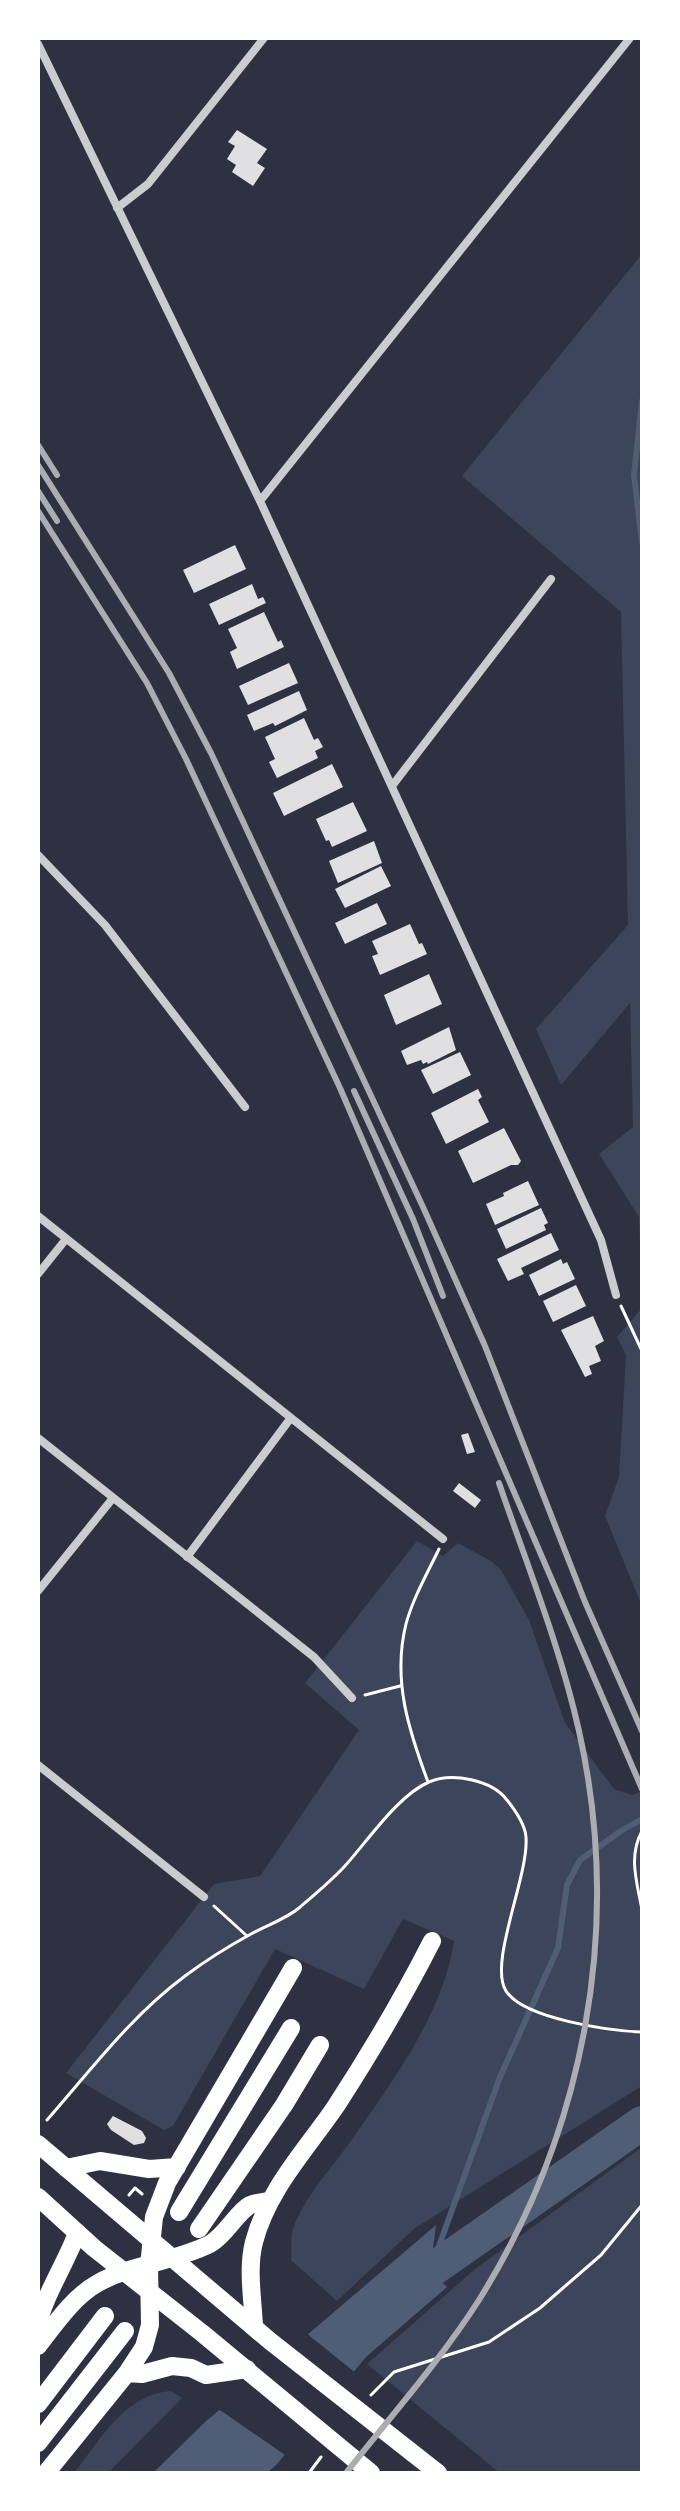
<svg xmlns="http://www.w3.org/2000/svg" width="680" height="2511" font-family="Mulish,sans-serif">
<style>
.green{fill:#3c4559}
.water{fill:#4f5d75}
.pier{fill:#2d3142}
.lines{fill:none;stroke-linecap:round;stroke-linejoin:round}
.stream{stroke:#4f5d75;stroke-width:6}
.river{stroke:#4f5d75;stroke-width:34}
.building{fill:#e0e0e3}
.path{stroke:#fff;stroke-width:3}
.minor{stroke:#caccd0;stroke-width:8}
.trunk{stroke:#fff;stroke-width:18}
.motorway{stroke:#fff;stroke-width:18}
.rail{stroke:#abadb3;stroke-width:6}
</style>
<rect width="100%" height="100%" fill="#2d3142"/>
<path class="green" d="M 642,254 L 642,1606 L 605,1516 L 619,1477 L 626,1355 L 617,1337 L 642,1308 L 639,1217 L 599,1154 L 633,1127 L 630,1003 L 561,1085 L 536,1029 L 628,925 L 621,612 L 462,476 Z
M 417,1541 L 443,1556 L 458,1543 L 491,1561 L 501,1570 L 529,1620 L 565,1723 L 614,1789 L 632,1795 L 642,1791 L 642,2086 L 415,2228 L 337,2301 L 291,2260 C 292,2250 290,2238 293,2229 C 304,2197 331,2169 350,2142 C 391,2084 444,2012 454,1941 L 403,1919 L 364,1989 L 275,1949 L 173,2126 L 164,2130 L 66,2073 L 214,1884 L 260,1876 L 359,1730 L 305,1683 Z
M 642,2147 L 642,2473 L 500,2473 L 367,2364 L 475,2269 Z
M 171,2391 L 182,2398 L 108,2473 L 74,2473 C 100,2440 125,2394 171,2391 Z"/>
<path class="water" d="M 436,2225 L 430,2271 L 447,2287 L 366,2357 L 277,2464 L 267,2473 L 153,2473 L 204,2423 Z"/>
<path class="pier" d="M 306,2333 L 357,2374 L 288,2457 L 217,2408 Z"/>
<g class="lines">
<path class="stream" d="M 642,401 L 634,475 L 642,543
M 430,2271 L 500,2077 L 558,1948 L 567,1885 L 580,1860 L 621,1831 L 642,1819"/>
<path class="river" d="M 393,2297 L 642,2123"/>
</g>
<path class="building" d="M 237,130 L 267,149 L 257,163 L 265,168 L 253,186 L 232,172 L 236,165 L 227,159 L 235,146 L 228,142 Z
M 235,545 L 246,569 L 194,593 L 183,570 Z
M 252,584 L 258,599 L 263,597 L 266,603 L 219,625 L 209,604 Z
M 264,612 L 278,642 L 281,640 L 284,647 L 237,669 L 230,652 L 237,648 L 228,629 Z
M 289,663 L 298,683 L 248,705 L 239,686 Z
M 299,691 L 307,710 L 275,726 L 273,723 L 254,731 L 247,715 Z
M 304,718 L 314,740 L 318,738 L 323,747 L 315,751 L 318,758 L 277,778 L 269,762 L 275,759 L 265,737 Z
M 332,764 L 343,787 L 284,816 L 273,793 Z
M 353,802 L 367,831 L 332,847 L 329,840 L 326,841 L 316,819 Z
M 374,841 L 382,863 L 338,883 L 329,861 Z
M 381,866 L 391,886 L 345,908 L 335,889 Z
M 377,903 L 387,924 L 345,944 L 335,923 Z
M 410,924 L 419,944 L 422,943 L 427,954 L 380,975 L 372,956 L 378,954 L 372,941 Z
M 429,974 L 442,1004 L 396,1025 L 384,995 Z
M 449,1027 L 456,1050 L 428,1064 L 427,1062 L 423,1064 L 421,1060 L 407,1065 L 401,1051 Z
M 460,1052 L 471,1075 L 433,1094 L 421,1070 Z
M 478,1089 L 482,1097 L 478,1100 L 489,1122 L 446,1144 L 431,1113 Z
M 504,1128 L 521,1161 L 518,1165 L 511,1165 L 473,1183 L 458,1151 Z
M 528,1181 L 539,1205 L 495,1225 L 486,1204 L 504,1196 L 503,1193 Z
M 541,1208 L 548,1223 L 544,1225 L 546,1230 L 506,1249 L 497,1229 Z
M 551,1233 L 559,1250 L 521,1268 L 524,1274 L 508,1281 L 497,1259 Z
M 561,1259 L 563,1264 L 567,1262 L 575,1279 L 539,1296 L 529,1275 Z
M 576,1285 L 586,1306 L 553,1322 L 543,1301 Z
M 593,1316 L 604,1341 L 595,1346 L 601,1361 L 589,1366 L 592,1374 L 585,1377 L 561,1330 Z
M 468,1433 L 475,1452 L 467,1454 L 461,1435 Z
M 459,1483 L 481,1500 L 475,1508 L 453,1491 Z
M 113,2116 L 142,2131 L 146,2138 L 144,2143 L 134,2145 L 111,2130 L 107,2124 Z"/>
<g class="lines">
<path class="path" d="M 621,1306 L 642,1351
M 365,1695 L 400,1686
M 428,1782 C 409,1731 392,1680 406,1624 C 413,1598 427,1574 439,1549
M 642,1831 C 628,1857 637,1882 642,1910
M 214,1906 L 247,1936
M 47,2120 C 91,2070 131,2016 185,1976 C 205,1961 229,1946 251,1934 C 267,1925 286,1919 299,1908 C 314,1895 330,1882 344,1867 C 367,1842 398,1795 429,1782 C 452,1772 492,1780 507,1800 C 515,1810 525,1824 526,1837 C 529,1876 488,1963 506,1991 C 524,2019 611,2031 642,2032
M 129,2195 L 135,2188 L 142,2194
M 371,2395 L 394,2372 L 489,2342 L 540,2308 L 601,2255 L 642,2205
M 309,2473 L 321,2457"/>
<path class="minor" d="M 38,44 L 260,501 L 601,1240 L 616,1295
M 117,208 L 148,184 L 264,38
M 260,501 L 630,38
M 392,786 L 551,579
M 38,855 L 105,925 L 245,1107
M 38,1216 L 443,1539
M 38,1274 L 66,1239
M 38,1438 L 314,1657 L 352,1698
M 187,1557 L 290,1419
M 38,1591 L 113,1498
M 38,1765 L 204,1897"/>
<path class="trunk" d="M 38,2144 L 270,2341 L 438,2473
M 38,2197 L 94,2248 L 202,2333 L 371,2473"/>
<path class="motorway" d="M 66,2168 L 100,2161 L 149,2169 L 177,2167
M 179,2212 L 291,2028
M 199,2229 L 284,2105 L 320,2045
M 38,2325 C 42,2300 67,2261 77,2233
M 254,2327 C 253,2300 247,2269 254,2242 C 268,2189 306,2150 336,2106 C 371,2052 403,1998 432,1941
M 38,2346 C 55,2324 73,2297 98,2283 C 132,2264 174,2262 210,2244 C 226,2235 237,2212 250,2205 C 255,2203 263,2202 268,2201
M 127,2373 L 142,2374 L 172,2366 L 191,2368 L 206,2375 L 247,2369
M 38,2404 L 105,2316
M 38,2443 L 125,2331
M 46,2473 L 127,2373 L 144,2347 L 150,2325 L 149,2266 L 154,2217 L 167,2183 L 293,1968"/>
<path class="rail" d="M 38,445 L 57,475
M 38,465 L 169,673 L 211,753 L 423,1207 L 485,1346 L 585,1602 L 642,1731
M 38,491 L 57,521
M 38,511 L 147,683 L 186,759 L 340,1088 L 642,1789
M 354,1091 L 413,1219 L 443,1296
M 346,2473 C 391,2416 440,2361 479,2300 C 585,2130 623,1927 579,1731 C 560,1646 527,1565 499,1483"/>
</g>
<rect width="680" height="2511" fill="none" stroke="#ffffff" stroke-width="80"/>
</svg>
